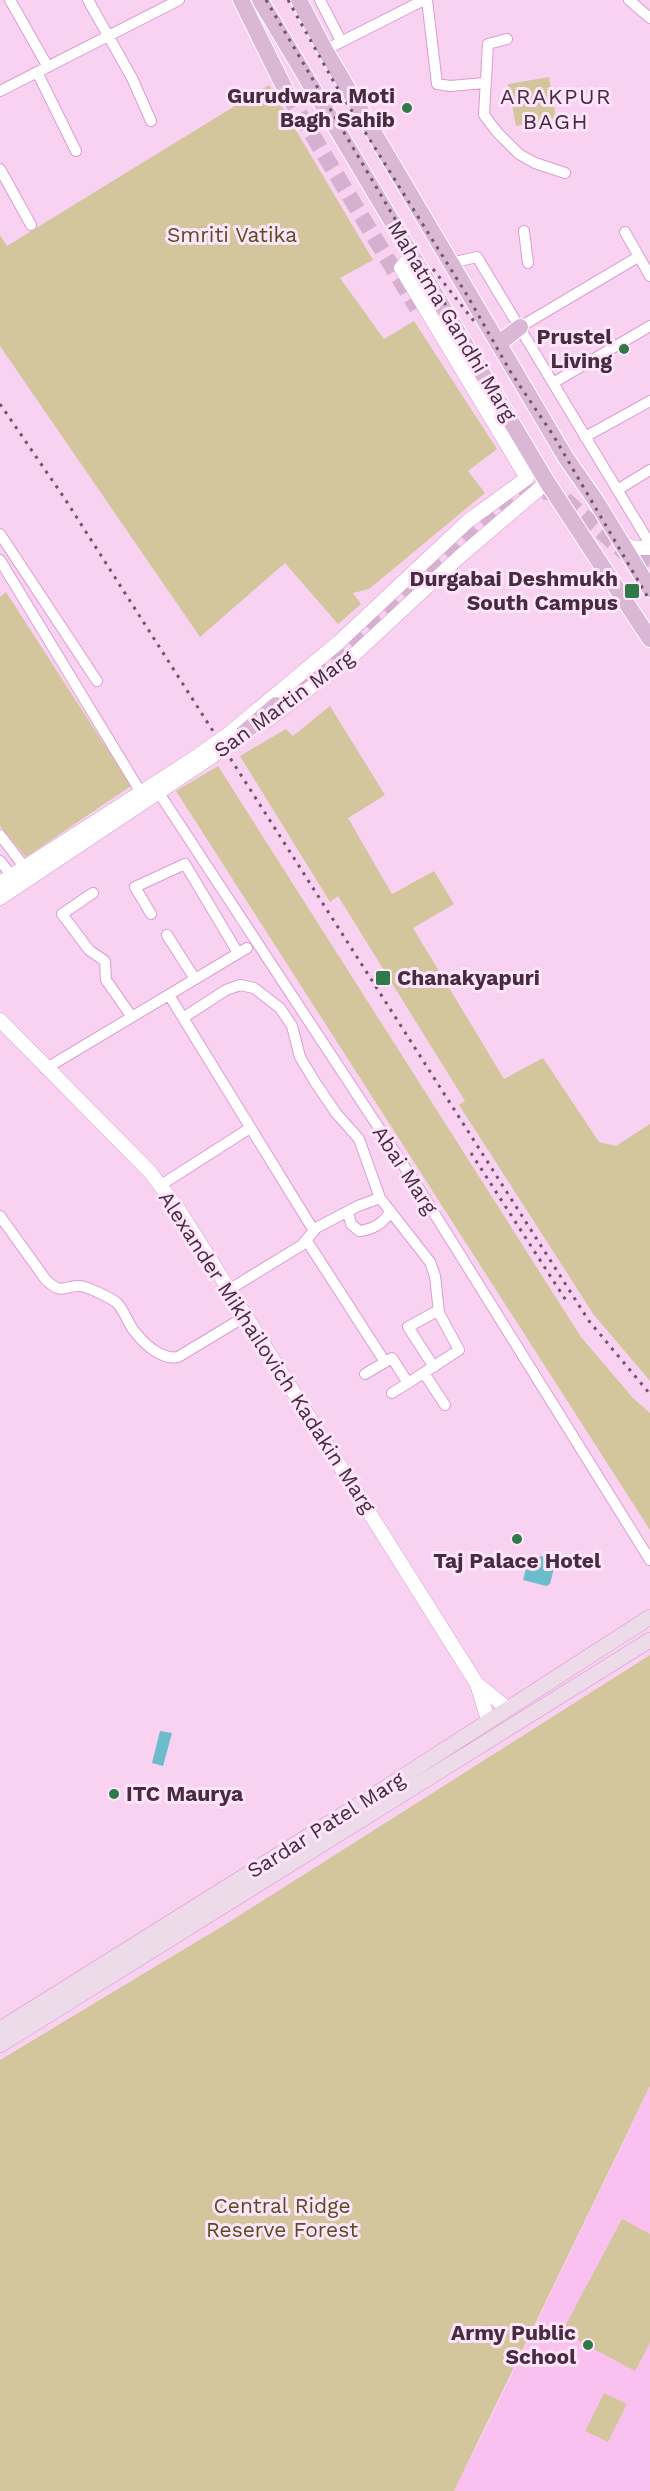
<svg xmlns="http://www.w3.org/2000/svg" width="650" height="2491" font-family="'Work Sans',sans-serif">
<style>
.built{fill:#fac1f0}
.green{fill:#d3c69d}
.water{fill:#6cbccc}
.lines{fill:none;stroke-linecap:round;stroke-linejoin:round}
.primary-tunnel{stroke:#d5b1cf;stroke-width:16;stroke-dasharray:16 8;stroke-linecap:butt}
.minor-casing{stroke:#db9dd1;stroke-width:12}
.tertiary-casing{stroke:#db9dd1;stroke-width:15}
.secondary-casing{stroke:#db9dd1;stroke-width:16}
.primary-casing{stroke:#fff;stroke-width:18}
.minor{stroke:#fff;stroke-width:10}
.tertiary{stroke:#fff;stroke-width:14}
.secondary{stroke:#eddbea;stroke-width:15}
.primary{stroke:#dab7d5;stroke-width:16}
.rail{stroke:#70546b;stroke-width:3;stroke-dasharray:3 6;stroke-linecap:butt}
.tertiary-bridge-casing{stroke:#db9dd1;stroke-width:15;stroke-linecap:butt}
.tertiary-bridge{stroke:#fff;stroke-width:14}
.poi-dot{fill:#2e7a49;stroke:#ffe4fa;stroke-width:2}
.labels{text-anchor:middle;stroke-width:6;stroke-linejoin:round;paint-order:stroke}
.poi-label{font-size:21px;font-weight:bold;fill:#452c41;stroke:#ffe4fa;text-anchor:end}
.park-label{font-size:21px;fill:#5a4c1e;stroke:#ffe4fa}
.street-label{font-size:21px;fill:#452c41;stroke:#ffe4fa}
.neighbourhood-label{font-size:22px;letter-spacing:1.5px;fill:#452c41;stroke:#ffe4fa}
</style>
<rect width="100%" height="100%" fill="#f9d2f2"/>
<path class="built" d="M 650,2087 L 650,2491 L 454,2491 L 484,2432 Z"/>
<path class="green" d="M 549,77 L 556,119 L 516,126 L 508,84 Z
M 269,85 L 373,260 L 340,278 L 384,339 L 414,321 L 497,449 L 468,471 L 485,493 L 369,589 L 353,593 L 361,604 L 338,624 L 285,563 L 200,637 L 0,346 L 0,235 L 7,246 Z
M 6,592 L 131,786 L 26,857 L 0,826 L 0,597 Z
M 330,706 L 385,795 L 348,818 L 392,894 L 434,871 L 454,904 L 413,928 L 504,1079 L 543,1058 L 599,1142 L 616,1146 L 650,1124 L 650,1381 L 594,1315 L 459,1105 L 465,1101 L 338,896 L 330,902 L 240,756 L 286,729 L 293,736 Z
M 218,766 L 581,1337 L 633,1398 L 650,1413 L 650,1530 L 176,791 Z
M 650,1655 L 650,2086 L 454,2491 L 0,2491 L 0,2060 L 226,1924 Z
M 622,2219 L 650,2234 L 650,2343 L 635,2371 L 562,2332 Z
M 604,2393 L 627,2404 L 608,2442 L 585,2431 Z"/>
<path class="water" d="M 541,1556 L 556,1560 L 550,1584 L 546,1586 L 523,1580 L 527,1565 Z
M 160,1731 L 172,1733 L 163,1766 L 152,1763 Z"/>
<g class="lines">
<path class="primary-tunnel" d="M 287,93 L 417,308
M 409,586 L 491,510 C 506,500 528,488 547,492 C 552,493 556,496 561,496 L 630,557 L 650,559
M 276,705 L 314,676 L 419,582"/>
<g class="minor-casing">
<path id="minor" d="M 10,0 L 48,67
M 88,0 L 132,78 L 151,121
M 320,0 L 341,41
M 427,0 L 437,84 L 450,86 L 485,83
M 629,0 L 650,18
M 507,39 L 488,44 L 484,115 L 497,132 L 519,154 L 535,163 L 565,173
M 325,50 L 424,0
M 37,72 L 76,151
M 0,91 L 179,0
M 0,169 L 31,225
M 524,231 L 528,263
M 625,232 L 650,276
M 450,263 L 477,257 L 650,544
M 520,327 L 638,257
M 553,383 L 650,326
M 585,437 L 650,401
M 617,490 L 650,470
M 0,534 L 97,681
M 0,560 L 140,791
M 155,787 L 421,1192 L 650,1560
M 0,835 L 29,873
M 0,861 L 15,880
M 93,893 L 62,914 L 89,950 L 105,961 L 106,980 L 132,1017
M 151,914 L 135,887 L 185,864 L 238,953
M 167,935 L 195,979
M 169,995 L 314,1231
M 183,1018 L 226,990 L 240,985 L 254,988 L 280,1008 L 292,1026 L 300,1057 L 315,1082 L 336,1113 L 359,1139 L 380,1198
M 45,1069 L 247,948
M 161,1185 L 250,1128
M 348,1212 L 351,1224 L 359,1231 C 371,1230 386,1223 390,1210
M 0,1216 L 46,1280 C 63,1296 63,1285 80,1286 C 86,1286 114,1299 118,1304 C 125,1312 128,1324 135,1332 C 145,1345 162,1360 178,1357 L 246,1316
M 307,1241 L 385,1362
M 230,1289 L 302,1245 L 316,1228 L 358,1206 L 380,1198 L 430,1262 L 435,1276 L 439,1313 L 459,1350 L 408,1383 L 392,1358 L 365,1374
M 434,1367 L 408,1327 L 439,1310
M 424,1373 L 445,1405
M 392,1393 L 408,1383"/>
</g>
<g class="tertiary-casing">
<path id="tertiary" d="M 621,542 L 634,548 L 650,548
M 268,720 L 356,653 L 457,559 L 547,482
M 231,732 L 339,642 L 468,521 L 527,478 L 401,268 L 412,255
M 0,883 L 196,757
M 0,898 L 201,764
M 0,1020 L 150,1172 L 179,1210 L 477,1684 L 488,1720
M 477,1684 L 507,1708"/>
</g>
<g class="secondary-casing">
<path id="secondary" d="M 0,2029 L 385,1788 L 650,1617
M 0,2045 L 650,1640"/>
</g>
<g class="primary-casing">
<path id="primary" d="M 241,0 L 287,93
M 260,0 L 547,482 L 650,639
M 299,0 L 325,50 L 566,458 L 596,501 L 650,589
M 498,344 L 520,327
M 237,739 L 276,705"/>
</g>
<use href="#minor" class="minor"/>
<use href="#tertiary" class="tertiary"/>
<use href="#secondary" class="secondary"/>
<use href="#primary" class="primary"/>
<path class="rail" d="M 266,0 L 451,314
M 288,0 L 335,84 L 467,295 L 510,371 L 553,435 L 650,601
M 433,269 L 477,325
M 0,404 L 65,499 L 589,1321 L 650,1394
M 471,1153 L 567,1302"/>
<g class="tertiary-bridge-casing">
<path id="tertiary-bridge" d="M 200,754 L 231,732
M 201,764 L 237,739"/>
</g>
<use href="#tertiary-bridge" class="tertiary-bridge"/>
</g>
<g class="poi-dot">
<circle cx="407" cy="108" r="6"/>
<circle cx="624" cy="349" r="6"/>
<rect x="624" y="583" width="16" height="16" rx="3"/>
<rect x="375" y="970" width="16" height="16" rx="3"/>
<circle cx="517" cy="1539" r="6"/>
<circle cx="114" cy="1794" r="6"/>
<circle cx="588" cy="2345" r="6"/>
</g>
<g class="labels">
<g class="poi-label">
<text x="395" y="103">Gurudwara Moti<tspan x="395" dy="24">Bagh Sahib</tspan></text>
<text x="612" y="344">Prustel<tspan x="612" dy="24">Living</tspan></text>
<text x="618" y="586">Durgabai Deshmukh<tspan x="618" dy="24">South Campus</tspan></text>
<text x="397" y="985" text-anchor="start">Chanakyapuri</text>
<text x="517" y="1568" text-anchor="middle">Taj Palace Hotel</text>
<text x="126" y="1801" text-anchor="start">ITC Maurya</text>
<text x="576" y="2340">Army Public<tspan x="576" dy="24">School</tspan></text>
</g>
<g class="park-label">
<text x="232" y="242">Smriti Vatika</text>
<text x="282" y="2213">Central Ridge<tspan x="282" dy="24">Reserve Forest</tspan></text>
</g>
<g class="street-label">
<text transform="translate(452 321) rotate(59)" y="7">Mahatma Gandhi Marg</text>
<text transform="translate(284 704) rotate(-36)" y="7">San Martin Marg</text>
<text transform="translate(405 1170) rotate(57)" y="7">Abai Marg</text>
<text transform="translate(267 1352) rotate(57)" y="7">Alexander Mikhailovich Kadakin Marg</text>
<text transform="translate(326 1825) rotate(-32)" y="7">Sardar Patel Marg</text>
</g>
<g class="neighbourhood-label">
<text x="556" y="104">ARAKPUR<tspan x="556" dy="25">BAGH</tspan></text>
</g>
</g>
</svg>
